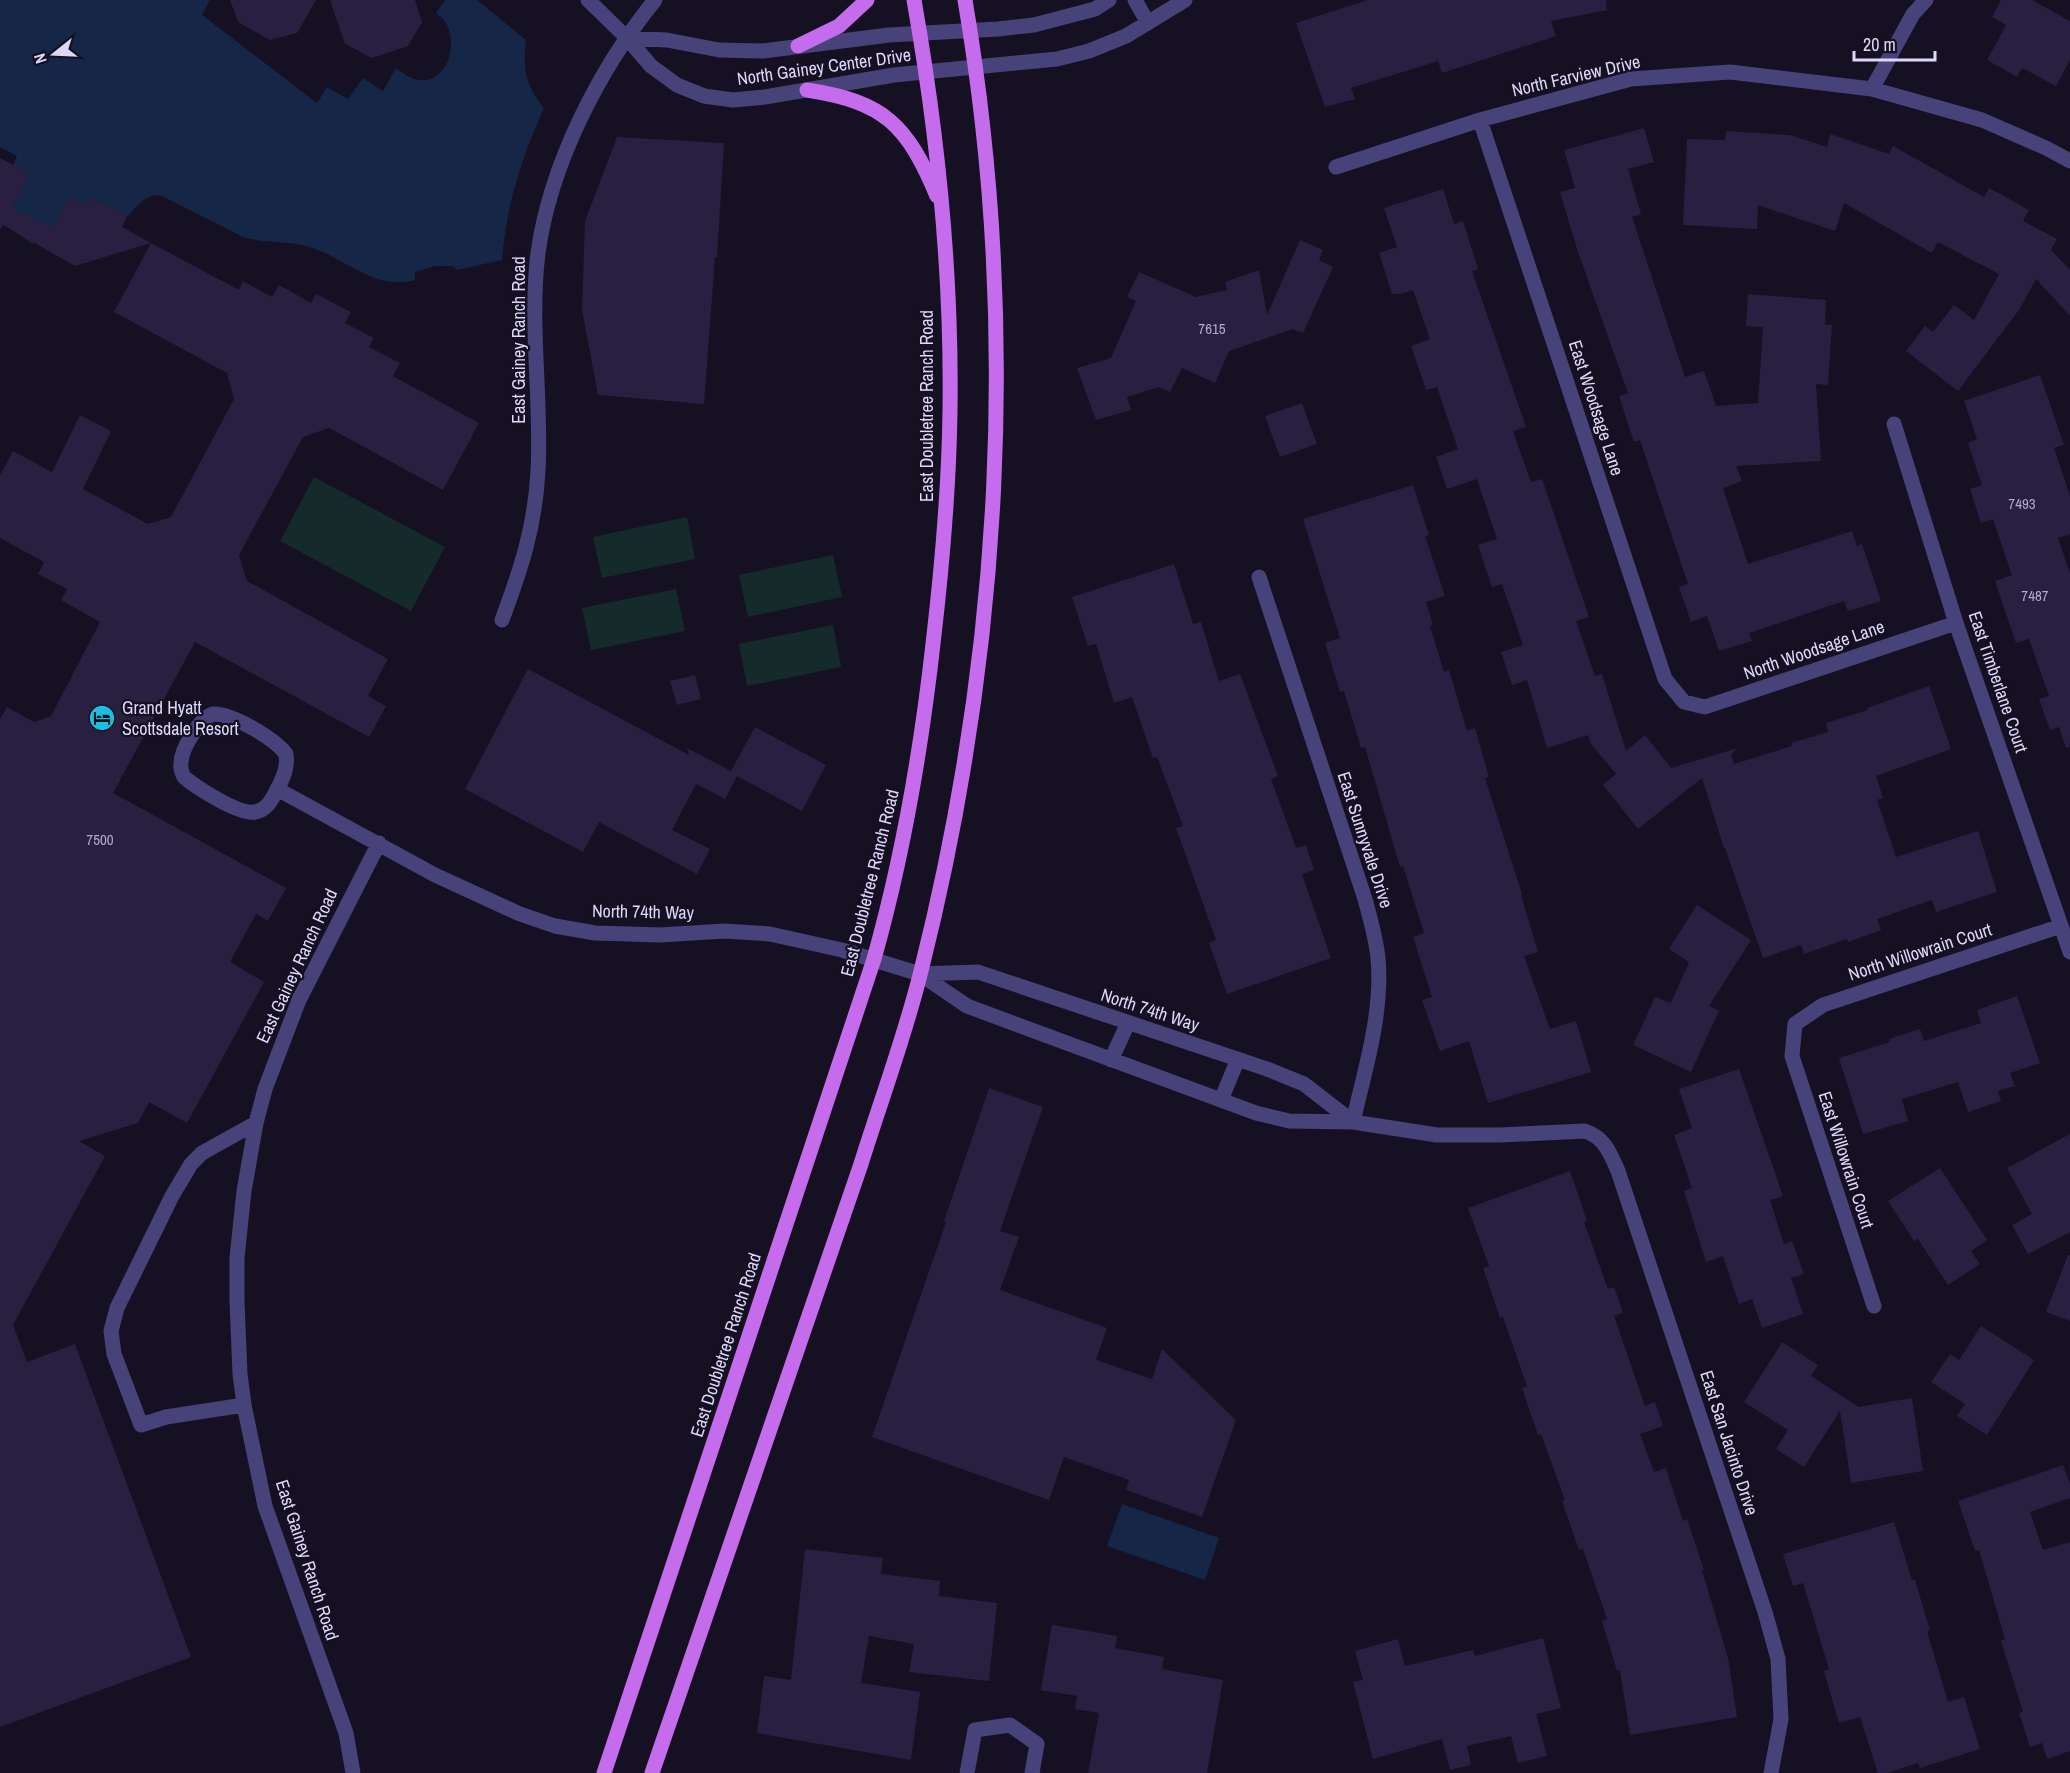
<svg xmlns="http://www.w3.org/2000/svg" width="2070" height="1773" font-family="'Archivo Narrow',sans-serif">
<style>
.green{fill:#152b2b}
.water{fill:#162647}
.building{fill:#291f41}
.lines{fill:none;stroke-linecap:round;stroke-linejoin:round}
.minor{stroke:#48427b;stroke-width:15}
.major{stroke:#c56cec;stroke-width:15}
.labels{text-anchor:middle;stroke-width:4.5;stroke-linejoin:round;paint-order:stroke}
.number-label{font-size:15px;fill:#b1a9cc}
.street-label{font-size:18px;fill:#ded7fa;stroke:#151122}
.poi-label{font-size:18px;fill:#ded7fa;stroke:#151122;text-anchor:start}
</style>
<rect width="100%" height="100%" fill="#151122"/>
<path class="green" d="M 314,477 L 445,547 L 411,611 L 280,541 Z
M 687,517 L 695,559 L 602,578 L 593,537 Z
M 833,555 L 842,597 L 748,617 L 739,575 Z
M 676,589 L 685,631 L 591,650 L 582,608 Z
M 833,625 L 841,667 L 747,686 L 739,644 Z"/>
<path class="water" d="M 0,0 L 210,0 L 202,15 L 317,103 L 327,87 L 348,99 L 363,78 L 383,91 L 396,68 C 404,74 415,82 426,80 C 450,76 457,42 446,23 C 444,19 439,16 436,13 L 445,0 L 477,0 L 526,40 C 522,68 526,86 544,108 C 522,157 506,206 502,260 L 457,270 L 454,266 L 435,266 L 415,272 L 415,280 C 371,292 342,253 302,245 C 282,241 262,243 243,237 L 160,195 C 144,195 137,206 127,217 L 91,198 L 86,206 L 51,232 L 42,227 L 33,244 L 12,230 L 12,208 L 29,174 L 13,165 L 17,156 L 0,147 Z
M 1122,1504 L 1219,1538 L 1205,1580 L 1107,1546 Z"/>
<path class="building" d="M 230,0 L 316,0 L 297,33 L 270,40 L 238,22 Z
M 330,0 L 415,0 L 422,22 L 408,46 L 372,58 L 345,44 Z
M 1368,0 L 1606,0 L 1607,10 L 1551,21 L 1556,36 L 1442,73 L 1438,61 L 1351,88 L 1355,99 L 1325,107 L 1296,23 Z
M 2001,0 L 2032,0 L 2070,21 L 2070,60 L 2056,86 L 2022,68 L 2017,77 L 1987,60 L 2006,25 L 1992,17 Z
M 1644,128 L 1654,162 L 1628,169 L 1641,214 L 1632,217 L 1685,377 L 1704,371 L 1716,406 L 1758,403 L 1763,327 L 1746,326 L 1748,294 L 1826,300 L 1825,325 L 1832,325 L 1828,385 L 1816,384 L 1821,461 L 1736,466 L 1742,481 L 1723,488 L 1748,564 L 1852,531 L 1857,546 L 1862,544 L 1881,601 L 1848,611 L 1844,601 L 1749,633 L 1752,641 L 1719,651 L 1707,616 L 1691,622 L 1679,587 L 1688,584 L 1640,440 L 1634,442 L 1619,396 L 1628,393 L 1577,249 L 1560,192 L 1575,188 L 1564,150 Z
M 1726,131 L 1790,135 L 1827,147 L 1830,134 L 1889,154 L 1893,146 L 1984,197 L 1989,188 L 2029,210 L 2023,221 L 2057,239 L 2051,250 L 2070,270 L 2070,316 L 2036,279 L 2019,310 L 1958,391 L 1906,351 L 1925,326 L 1933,332 L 1954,305 L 1974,320 L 1999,274 L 1938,242 L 1932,253 L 1844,203 L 1835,231 L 1758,205 L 1757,229 L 1683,225 L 1687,139 L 1725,140 Z
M 617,137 L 724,143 L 717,257 L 715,257 L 704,404 L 598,395 L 582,310 L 585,221 Z
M 0,158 L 30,174 L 12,208 L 53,228 L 69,197 L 86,206 L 91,198 L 127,217 L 122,227 L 151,243 L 75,266 L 3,225 L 0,230 Z
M 1443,189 L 1454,224 L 1463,221 L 1478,269 L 1472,271 L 1526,427 L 1513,431 L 1531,482 L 1542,479 L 1589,617 L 1576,621 L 1595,676 L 1602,674 L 1626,751 L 1645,735 L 1671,768 L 1738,748 L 1731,754 L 1734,764 L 1792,746 L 1791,743 L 1828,732 L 1826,723 L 1868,710 L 1867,708 L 1929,686 L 1951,749 L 1876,776 L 1883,798 L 1877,800 L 1896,857 L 1978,831 L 1997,892 L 1936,912 L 1932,900 L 1877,919 L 1881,930 L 1848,942 L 1847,939 L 1804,954 L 1801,945 L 1763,958 L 1725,848 L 1724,848 L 1702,778 L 1638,829 L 1603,785 L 1616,774 L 1591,744 L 1588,735 L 1547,748 L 1527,680 L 1512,685 L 1501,652 L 1523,645 L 1502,584 L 1492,587 L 1478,545 L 1497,539 L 1477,479 L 1447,489 L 1436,457 L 1458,449 L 1437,387 L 1426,390 L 1411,346 L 1430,339 L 1413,290 L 1401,294 L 1392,294 L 1379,253 L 1397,247 L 1384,208 Z
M 1300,240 L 1323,250 L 1319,260 L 1333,267 L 1303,333 L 1293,329 L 1229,351 L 1215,383 L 1182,368 L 1170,392 L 1159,387 L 1127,397 L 1131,410 L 1096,420 L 1077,368 L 1111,358 L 1136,301 L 1127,297 L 1139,272 L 1196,297 L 1227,290 L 1225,282 L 1259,270 L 1267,315 Z
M 151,243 L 239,290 L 243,281 L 272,297 L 279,285 L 311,303 L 316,294 L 351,312 L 345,323 L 374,338 L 369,347 L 400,363 L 393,376 L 479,423 L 443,490 L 329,428 L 303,437 L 239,555 L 247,581 L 388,659 L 368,696 L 386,706 L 369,737 L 195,642 L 113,793 L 286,888 L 268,921 L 256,914 L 230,962 L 264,982 L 187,1123 L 149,1102 L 138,1123 L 79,1141 L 105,1156 L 13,1325 L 27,1362 L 75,1344 L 191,1657 L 0,1727 L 0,719 L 7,707 L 34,722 L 51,716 L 100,622 L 61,600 L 67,589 L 38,574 L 44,562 L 0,538 L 0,475 L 13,451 L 52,472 L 80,415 L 111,431 L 83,489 L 148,524 L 171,517 L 234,399 L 227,373 L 114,312 Z
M 2040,375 L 2064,445 L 2054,448 L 2070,496 L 2070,534 L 2058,538 L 2070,573 L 2070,747 L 2066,748 L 2059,727 L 2050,730 L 2039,699 L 2049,696 L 2029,639 L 2016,643 L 1995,581 L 2012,575 L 1993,519 L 1981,523 L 1970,489 L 1982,485 L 1968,443 L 1977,439 L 1964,401 Z
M 1302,403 L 1317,444 L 1280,457 L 1265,416 Z
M 1413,485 L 1429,535 L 1425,536 L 1445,596 L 1426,602 L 1433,625 L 1430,626 L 1444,672 L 1449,670 L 1467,731 L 1475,728 L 1489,777 L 1485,778 L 1522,894 L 1521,895 L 1538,952 L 1524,956 L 1550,1029 L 1576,1021 L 1591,1072 L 1488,1103 L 1469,1041 L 1440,1051 L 1422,1000 L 1432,997 L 1413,937 L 1424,933 L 1403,866 L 1400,867 L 1365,747 L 1361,748 L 1344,691 L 1340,692 L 1325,643 L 1340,638 L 1303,519 Z
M 1174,564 L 1193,624 L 1201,622 L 1219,681 L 1240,674 L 1278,776 L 1271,779 L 1296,848 L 1306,845 L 1314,870 L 1302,874 L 1331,958 L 1227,994 L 1209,943 L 1216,940 L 1176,828 L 1183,826 L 1157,757 L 1153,758 L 1132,697 L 1114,703 L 1096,644 L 1088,646 L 1072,597 Z
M 528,669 L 689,755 L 687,748 L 731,771 L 755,727 L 826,765 L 802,811 L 737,776 L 725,799 L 696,784 L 672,830 L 710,849 L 697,874 L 599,822 L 583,852 L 465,789 Z
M 695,675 L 701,699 L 677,705 L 670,681 Z
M 1697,905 L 1751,940 L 1709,1006 L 1719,1011 L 1691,1072 L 1633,1045 L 1655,997 L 1671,1003 L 1689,962 L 1669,949 Z
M 2017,996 L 2040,1063 L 2010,1073 L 2015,1086 L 1998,1091 L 2001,1101 L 1968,1112 L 1958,1082 L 1902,1099 L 1908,1121 L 1863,1134 L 1839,1058 L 1890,1042 L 1889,1039 L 1920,1029 L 1924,1041 L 1981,1023 L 1977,1010 Z
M 1739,1069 L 1783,1196 L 1770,1200 L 1784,1244 L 1792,1241 L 1804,1274 L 1791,1278 L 1803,1314 L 1762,1328 L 1752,1299 L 1739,1304 L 1723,1256 L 1706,1262 L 1684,1191 L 1692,1188 L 1674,1135 L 1692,1128 L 1679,1089 Z
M 989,1088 L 1043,1107 L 1000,1231 L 1019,1237 L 1000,1290 L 1107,1328 L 1096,1360 L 1152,1379 L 1162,1349 L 1236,1420 L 1202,1517 L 1126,1490 L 1129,1480 L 1064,1457 L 1049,1500 L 872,1437 L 946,1222 L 944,1221 Z
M 2070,1134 L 2070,1232 L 2028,1254 L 2012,1225 L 2032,1214 L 2007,1168 Z
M 1940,1168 L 1987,1240 L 1971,1251 L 1980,1264 L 1948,1285 L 1918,1239 L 1914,1241 L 1888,1201 Z
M 1570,1171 L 1587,1221 L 1584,1222 L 1608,1289 L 1614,1287 L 1623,1313 L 1614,1316 L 1645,1406 L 1655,1402 L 1663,1426 L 1640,1434 L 1654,1472 L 1666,1468 L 1683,1521 L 1687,1519 L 1704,1570 L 1702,1570 L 1728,1658 L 1737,1717 L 1630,1735 L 1620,1670 L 1617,1671 L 1602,1621 L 1607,1619 L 1583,1549 L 1579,1550 L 1562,1501 L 1565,1500 L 1541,1434 L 1538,1435 L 1522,1388 L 1527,1386 L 1503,1317 L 1500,1318 L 1483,1268 L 1489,1266 L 1468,1208 Z
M 2068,1255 L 2070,1255 L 2070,1321 L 2046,1312 Z
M 1981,1326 L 2034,1360 L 1987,1435 L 1957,1416 L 1965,1404 L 1931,1382 L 1950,1354 L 1959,1360 Z
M 1782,1342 L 1818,1365 L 1811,1376 L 1859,1407 L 1912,1398 L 1923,1471 L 1851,1483 L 1840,1411 L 1804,1467 L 1776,1449 L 1788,1430 L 1744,1402 Z
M 2063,1465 L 2070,1484 L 2070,1498 L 2030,1512 L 2043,1550 L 2070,1542 L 2070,1751 L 2047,1759 L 2042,1743 L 2030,1747 L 2019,1713 L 2023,1712 L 2001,1641 L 2005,1639 L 1979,1550 L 1975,1551 L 1958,1501 Z
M 1894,1522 L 1912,1580 L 1915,1580 L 1930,1630 L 1927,1631 L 1948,1702 L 1964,1697 L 1980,1749 L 1920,1768 L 1918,1763 L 1887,1773 L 1878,1773 L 1860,1717 L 1839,1723 L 1824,1671 L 1829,1669 L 1803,1583 L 1793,1586 L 1783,1554 Z
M 805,1549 L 883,1558 L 881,1574 L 940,1581 L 939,1596 L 997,1603 L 989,1681 L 909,1672 L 914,1644 L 869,1636 L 861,1683 L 920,1692 L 911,1760 L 757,1733 L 764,1676 L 791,1680 Z
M 1052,1625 L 1117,1636 L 1115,1648 L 1164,1657 L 1162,1669 L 1223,1680 L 1207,1773 L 1088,1773 L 1099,1713 L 1075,1709 L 1077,1696 L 1041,1690 Z
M 1543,1638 L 1561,1708 L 1536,1714 L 1547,1756 L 1518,1763 L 1511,1736 L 1467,1746 L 1471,1765 L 1450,1770 L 1442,1739 L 1373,1759 L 1353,1682 L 1363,1680 L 1355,1651 L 1398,1639 L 1405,1666 L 1473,1650 L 1475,1656 Z"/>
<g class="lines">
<path class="minor" d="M 588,0 L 627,38 L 651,66 L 677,85 L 704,96 L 733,100 L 765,97 L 894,75 L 1057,59 L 1089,51 L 1126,36 L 1185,0
M 1135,0 L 1148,23
M 627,38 L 667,40 L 719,50 L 763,51 L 889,35 L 998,29 L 1034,25 L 1095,9 L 1109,0
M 1872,89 L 1913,14 L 1926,0
M 1480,120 L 1665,679 L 1684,702 L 1705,707 L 1956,623
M 1336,167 L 1480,120 L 1631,79 L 1730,72 L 1872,89 L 1982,120 L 2046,148 L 2070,161
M 1894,424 L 1956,623 L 2070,952
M 1259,577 L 1365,899 C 1370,918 1376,938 1378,958 C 1383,1013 1365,1069 1353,1122
M 502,620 C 521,569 535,527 538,471 C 542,399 529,325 538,253 C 550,165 599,69 655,0
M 213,714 C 232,713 275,739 286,754 C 288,768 283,778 277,790 C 272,799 267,810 255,812 C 239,815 197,788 184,777 C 182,773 180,768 181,763 C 181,749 200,718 213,714 Z
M 277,789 L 435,875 L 520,914 L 555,926 L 595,933 L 660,935 L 725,931 L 770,934 L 842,950 L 920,974 L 967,1006 L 1256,1113 L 1289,1121 L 1353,1122 L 1437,1135 L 1500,1135 L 1585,1131 C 1605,1138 1610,1153 1618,1171 L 1765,1612 L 1778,1659 L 1781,1719 L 1771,1773
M 920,974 L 978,972 L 1267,1069 L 1304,1084 L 1353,1122
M 1111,1060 L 1128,1023
M 1221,1100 L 1238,1059
M 1874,1306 L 1792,1056 L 1795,1024 L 1823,1005 L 2061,926
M 244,1405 L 166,1417 L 141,1425 L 114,1354 L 111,1331 L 117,1308 L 172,1196 L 191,1164 L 202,1153 L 256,1123
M 353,1773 L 346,1733 L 265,1506 L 244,1405 L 240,1374 L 237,1301 L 237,1258 L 244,1191 L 256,1123 L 265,1089 L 299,1000 L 379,843
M 967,1773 L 975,1730 L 1010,1725 L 1037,1744 L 1032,1773"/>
<path class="major" d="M 798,46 L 839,26 L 867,0
M 807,90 C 885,102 907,125 937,196
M 604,1773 L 874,959 C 903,856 921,751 933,644 C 942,567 949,489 950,411 C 952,273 938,136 914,0
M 652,1773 L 861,1164 C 881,1100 905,1036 921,971 C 1001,653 1020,324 965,0"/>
</g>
<defs>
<g id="hotel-disc" transform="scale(1.35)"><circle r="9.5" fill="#1dbfe1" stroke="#151122"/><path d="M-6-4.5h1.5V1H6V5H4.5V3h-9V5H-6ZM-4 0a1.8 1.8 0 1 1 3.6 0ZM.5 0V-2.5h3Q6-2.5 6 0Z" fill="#111"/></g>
</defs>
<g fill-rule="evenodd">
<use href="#hotel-disc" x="102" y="718"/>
</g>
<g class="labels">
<g class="number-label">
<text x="1212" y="334">7615</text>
<text x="2022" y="509">7493</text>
<text x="2035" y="601">7487</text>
<text x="100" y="845">7500</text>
</g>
<g class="street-label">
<text transform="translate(824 67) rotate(-8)" y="6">North Gainey Center Drive</text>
<text transform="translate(1576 76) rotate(-13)" y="6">North Farview Drive</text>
<text transform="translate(519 340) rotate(-90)" y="6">East Gainey Ranch Road</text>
<text transform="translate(927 406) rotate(-90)" y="6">East Doubletree Ranch Road</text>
<text transform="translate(1596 408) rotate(72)" y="6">East Woodsage Lane</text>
<text transform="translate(1814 650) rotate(-19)" y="6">North Woodsage Lane</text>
<text transform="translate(1998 682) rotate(71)" y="6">East Timberlane Court</text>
<text transform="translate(1365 840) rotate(72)" y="6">East Sunnyvale Drive</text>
<text transform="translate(870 883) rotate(-76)" y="6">East Doubletree Ranch Road</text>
<text transform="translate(643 912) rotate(1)" y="6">North 74th Way</text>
<text transform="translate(1920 952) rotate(-18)" y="6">North Willowrain Court</text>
<text transform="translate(297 966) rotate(-65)" y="6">East Gainey Ranch Road</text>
<text transform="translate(1150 1010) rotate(18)" y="6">North 74th Way</text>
<text transform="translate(1846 1160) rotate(72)" y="6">East Willowrain Court</text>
<text transform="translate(726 1345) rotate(-72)" y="6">East Doubletree Ranch Road</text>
<text transform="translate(1729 1443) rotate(72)" y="6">East San Jacinto Drive</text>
<text transform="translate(307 1560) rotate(72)" y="6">East Gainey Ranch Road</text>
</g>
<g class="poi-label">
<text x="122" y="714">Grand Hyatt<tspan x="122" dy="21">Scottsdale Resort</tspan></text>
</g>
</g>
<g transform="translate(54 54) rotate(252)" stroke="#151122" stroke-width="4.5" paint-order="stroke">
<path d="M0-4.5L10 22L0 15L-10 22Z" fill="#ded7fa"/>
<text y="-9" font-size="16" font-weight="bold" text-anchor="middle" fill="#ded7fa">N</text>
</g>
<path d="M1854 51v9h81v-9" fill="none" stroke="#ded7fa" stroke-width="3"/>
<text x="1863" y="51" font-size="18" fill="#ded7fa" stroke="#151122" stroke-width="4.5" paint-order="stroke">20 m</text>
</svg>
